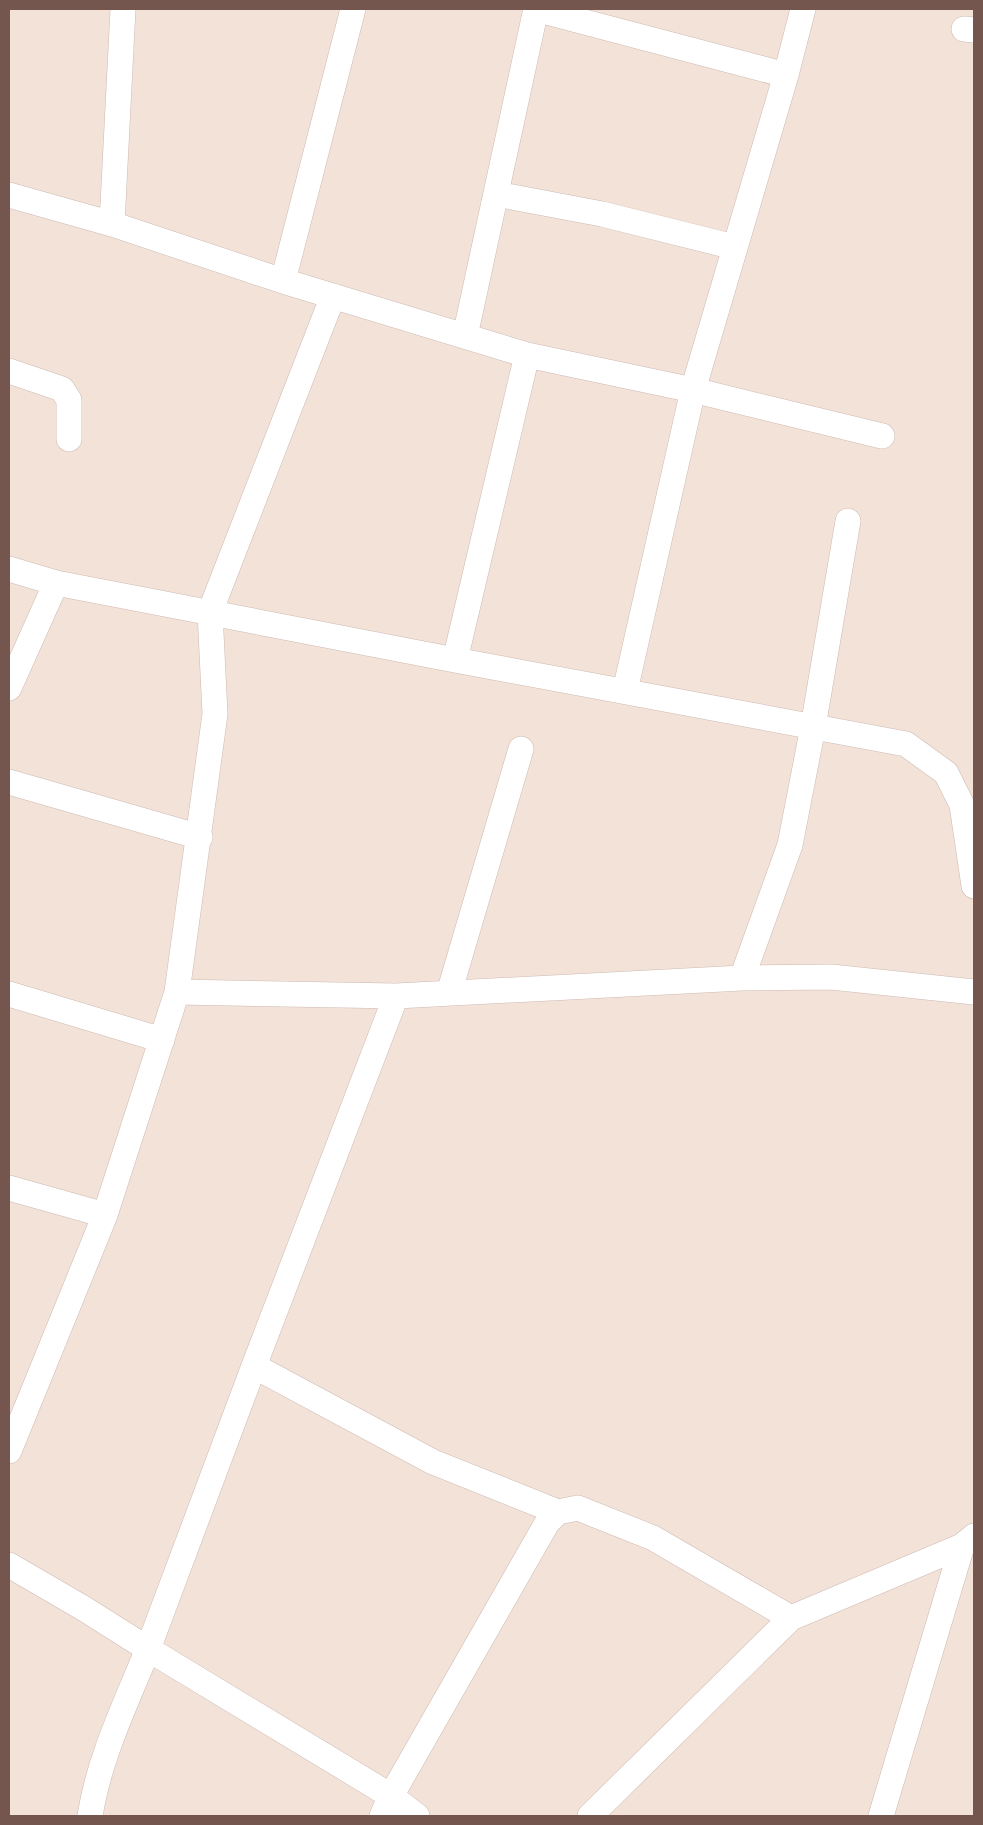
<svg xmlns="http://www.w3.org/2000/svg" width="983" height="1825" font-family="Commissioner,sans-serif">
<style>
.residential{fill:#f2e2d8}
.lines{fill:none;stroke-linecap:round;stroke-linejoin:round}
.street-casing{stroke:#cfbab2;stroke-width:26}
.street{stroke:#fff;stroke-width:25}
</style>
<rect width="100%" height="100%" fill="#fbf1e9"/>
<path class="residential" d="M 9,9 L 974,9 L 974,1816 L 9,1816 Z"/>
<g class="lines">
<g class="street-casing">
<path id="street" d="M 535,9 L 786,75
M 964,29 L 974,30
M 496,194 L 602,214 L 734,247
M 9,195 L 112,224 L 283,281 L 527,355 L 693,390 L 882,436
M 112,224 L 123,9
M 283,281 L 353,9
M 465,336 L 536,9
M 9,371 L 62,389 L 69,400 L 69,439
M 9,569 L 56,583 L 455,660 L 906,744 L 946,773 L 962,805 L 974,886
M 455,660 L 527,355
M 9,688 L 56,583
M 625,691 L 693,390 L 786,75 L 803,9
M 9,782 L 200,837
M 742,978 L 790,845 L 813,727 L 848,521
M 177,992 L 396,996 L 742,978 L 831,977 L 974,992
M 449,993 L 521,749
M 9,994 L 162,1040
M 396,996 L 254,1366 L 148,1649 L 391,1796 L 417,1816
M 9,1188 L 105,1215
M 254,1366 L 433,1462 L 558,1512
M 9,1451 L 105,1215 L 177,992 L 215,714 L 210,612 L 333,296
M 9,1565 L 83,1608 L 148,1649 C 126,1703 99,1758 90,1816
M 382,1816 L 391,1796 L 547,1523 L 558,1512 L 578,1508 L 653,1538 L 791,1618
M 590,1816 L 791,1618 L 962,1546 L 974,1536
M 881,1816 L 962,1546"/>
</g>
<use href="#street" class="street"/>
</g>
<rect width="983" height="1825" fill="none" stroke="#74564e" stroke-width="20"/>
</svg>
